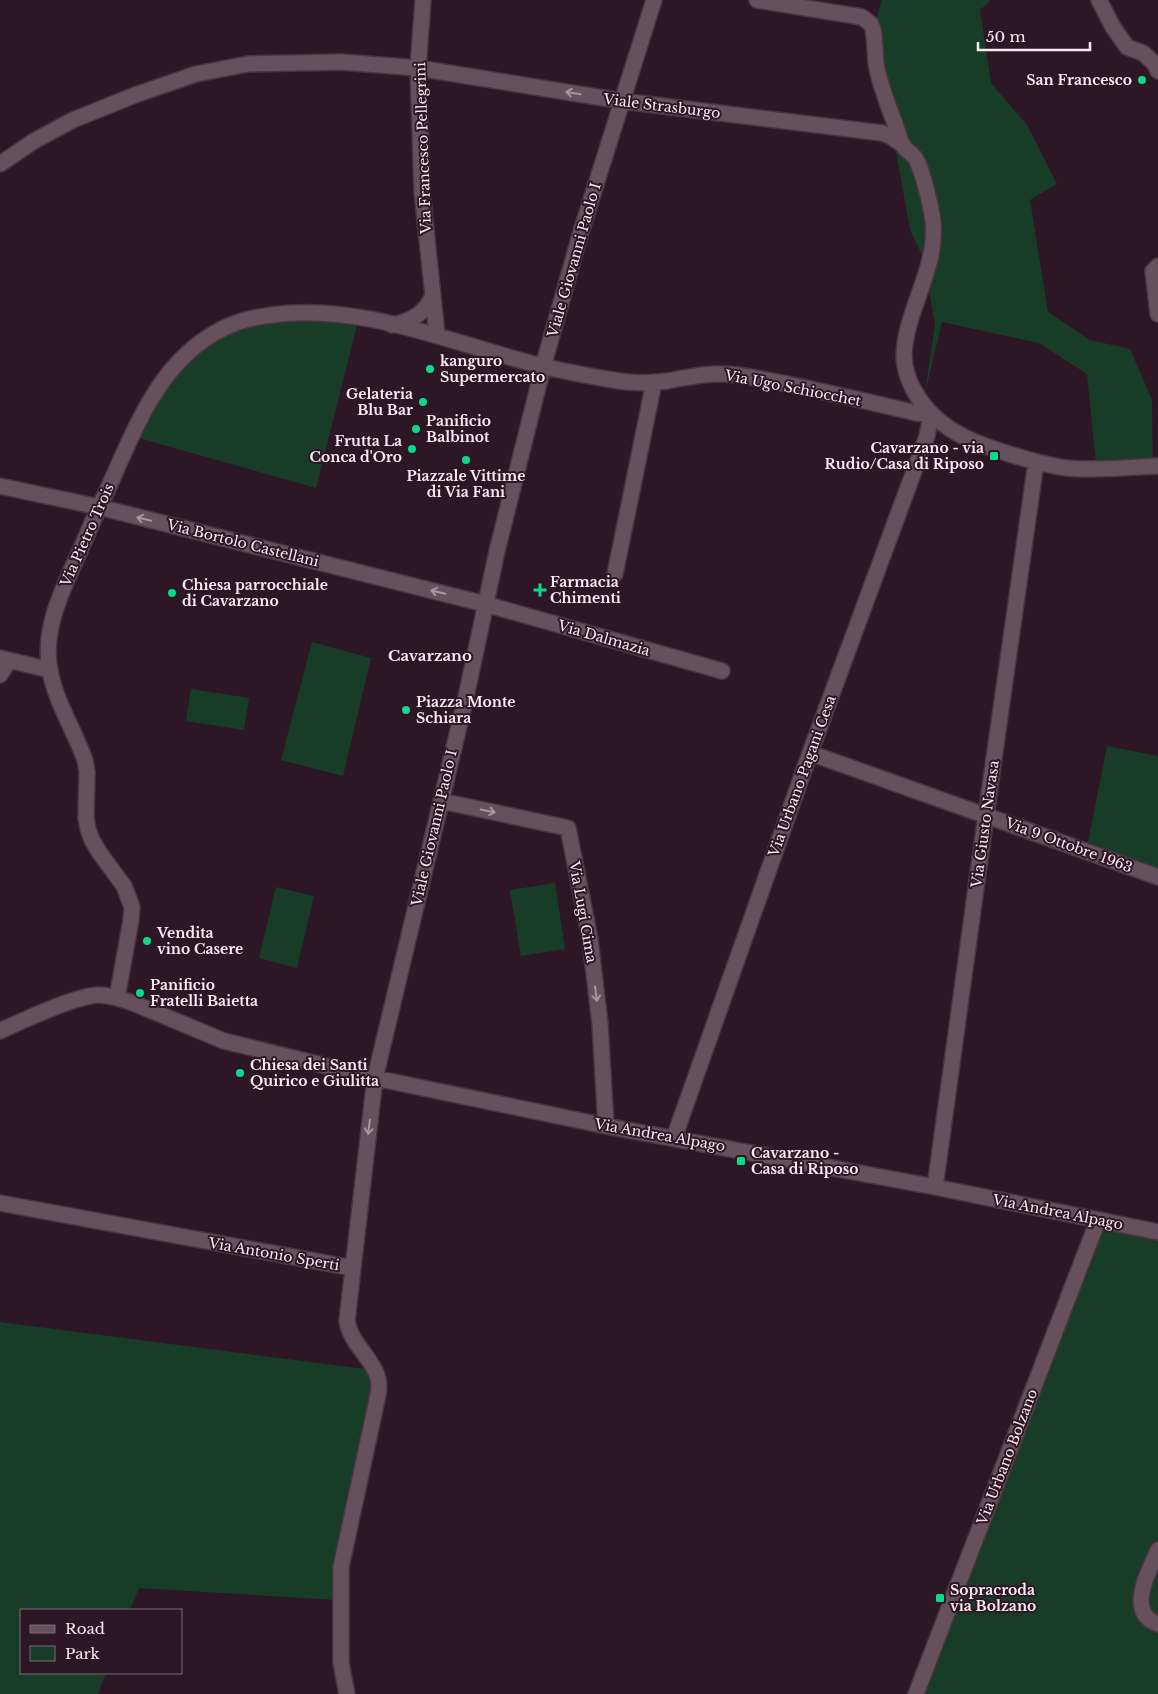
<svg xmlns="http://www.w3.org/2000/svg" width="1158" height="1694" font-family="'Libre Baskerville',serif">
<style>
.green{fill:#173d29}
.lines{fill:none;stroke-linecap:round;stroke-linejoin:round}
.minor-casing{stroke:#4b3441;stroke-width:18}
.minor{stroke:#66505b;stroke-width:15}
.oneway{stroke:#a9959e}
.poi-dot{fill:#0dd98a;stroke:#2e1724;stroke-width:2}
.labels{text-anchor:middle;stroke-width:4;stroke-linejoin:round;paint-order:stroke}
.poi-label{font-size:14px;font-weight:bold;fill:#fae9f1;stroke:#2e1724;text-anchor:start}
.street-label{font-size:14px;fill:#fae9f1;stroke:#2e1724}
.neighbourhood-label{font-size:15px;font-weight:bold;fill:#fae9f1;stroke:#2e1724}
</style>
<rect width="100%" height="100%" fill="#2e1724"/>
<path class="green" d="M 882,0 L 991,0 L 980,10 L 991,83 L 1027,125 L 1057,184 L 1030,200 L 1048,312 L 1090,340 L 1130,349 L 1152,400 L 1153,471 L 1097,472 L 1087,374 L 1039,343 L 942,322 L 925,393 L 935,324 L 923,257 L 910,230 L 874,27 Z
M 286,309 L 358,321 L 316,488 L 135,437 L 175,358 Z
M 312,642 L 371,658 L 343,776 L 281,760 Z
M 191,689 L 249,698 L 244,730 L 186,721 Z
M 1107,746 L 1158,756 L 1158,874 L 1087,847 Z
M 555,883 L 565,949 L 521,956 L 510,890 Z
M 276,887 L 314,896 L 297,968 L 259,958 Z
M 1097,1216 L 1158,1230 L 1158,1694 L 909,1694 Z
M 0,1322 L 365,1369 L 374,1385 L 337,1600 L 139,1588 L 130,1610 L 21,1610 L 21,1673 L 106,1673 L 98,1694 L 0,1694 Z"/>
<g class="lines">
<g class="minor-casing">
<path id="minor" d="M 423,0 L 418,68 L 422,191 L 437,335
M 757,0 L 862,17 L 871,24 L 873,29 C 875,40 875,52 876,63 C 879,83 887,102 894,121 C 897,128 899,139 903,146 C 907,151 913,154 916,159 C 923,171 931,207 933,221 C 938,268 906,309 904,354 C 904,371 910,386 920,400 C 943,433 979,445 1016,456 C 1033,461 1049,466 1067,468 C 1096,471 1129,467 1158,466
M 1099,0 L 1113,27 L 1127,47 L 1143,53 L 1155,64 L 1158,71
M 0,164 L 34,141 L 73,120 L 135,95 L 196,74 L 248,64 L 342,62 L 418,68 L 622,101 L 882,133 L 890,136 L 903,145
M 1158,266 L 1153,271 L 1158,314
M 392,325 C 409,322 426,313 433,295
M 0,486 L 99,507 L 485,604 L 722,671
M 615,574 L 654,382
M 0,658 L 50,670
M 0,675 L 9,661
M 810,753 L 1158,877
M 441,801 L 568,828 L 590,939 L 600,1024 L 606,1126
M 117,998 L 131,920 L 132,907 L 124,886 L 99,852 L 92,840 L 88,829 L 86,818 L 87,772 L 85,760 C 74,730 56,702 50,671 C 42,630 62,591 78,555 C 87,535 95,515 105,495 C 136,428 161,351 236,323 C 247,318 260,317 272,315 C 362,302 456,345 542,366 C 567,372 594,377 619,381 C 634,383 653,383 667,381 C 685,378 703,373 721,374 C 745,374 769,381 792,385 C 834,394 875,403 916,413 L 931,414
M 0,1031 C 22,1021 76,995 99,995 C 111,995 121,999 133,1003 L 224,1041 L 375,1078 L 606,1126 L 935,1187 L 1158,1232
M 674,1138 L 810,753 L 927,436 L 931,414
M 935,1187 L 986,815 L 1036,462
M 0,1203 L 353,1268 L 347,1321 C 350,1342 370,1356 377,1375 C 380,1382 379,1389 378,1395 L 341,1567 L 341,1663 L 347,1694
M 353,1268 L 375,1078 L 466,697 L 497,551 L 543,367 L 580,235 L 654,0
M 1158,1550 C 1149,1571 1125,1612 1158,1624
M 916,1694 L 1098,1220"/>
</g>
<use href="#minor" class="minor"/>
</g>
<defs><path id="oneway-shaft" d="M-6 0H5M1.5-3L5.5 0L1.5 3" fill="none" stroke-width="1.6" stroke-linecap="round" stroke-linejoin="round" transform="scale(1.25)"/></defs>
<g class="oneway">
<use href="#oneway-shaft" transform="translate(573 93) rotate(-171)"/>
<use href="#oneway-shaft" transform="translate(144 519) rotate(-166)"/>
<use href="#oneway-shaft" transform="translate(438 592) rotate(-166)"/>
<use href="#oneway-shaft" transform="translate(488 811) rotate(12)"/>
<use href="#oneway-shaft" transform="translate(596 994) rotate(83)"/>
<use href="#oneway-shaft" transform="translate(369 1127) rotate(97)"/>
</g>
<g class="poi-dot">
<circle cx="1142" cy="80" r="5"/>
<circle cx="430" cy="369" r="5"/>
<circle cx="423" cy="402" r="5"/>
<circle cx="416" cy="429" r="5"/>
<circle cx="412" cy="449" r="5"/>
<rect x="989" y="451" width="10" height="10" rx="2.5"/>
<circle cx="466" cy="460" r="5"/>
<path d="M537.5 582.5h5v5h5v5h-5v5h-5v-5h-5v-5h5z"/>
<circle cx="172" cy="593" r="5"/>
<circle cx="406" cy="710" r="5"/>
<circle cx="147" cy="941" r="5"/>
<circle cx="140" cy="993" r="5"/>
<circle cx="240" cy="1073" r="5"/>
<rect x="736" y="1156" width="10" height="10" rx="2.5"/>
<rect x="935" y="1593" width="10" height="10" rx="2.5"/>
</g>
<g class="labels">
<g class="poi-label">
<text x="1132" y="85" text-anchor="end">San Francesco</text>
<text x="440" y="366">kanguro<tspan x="440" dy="16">Supermercato</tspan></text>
<text x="413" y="399" text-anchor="end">Gelateria<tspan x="413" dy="16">Blu Bar</tspan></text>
<text x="426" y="426">Panificio<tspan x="426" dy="16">Balbinot</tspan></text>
<text x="402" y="446" text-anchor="end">Frutta La<tspan x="402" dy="16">Conca d'Oro</tspan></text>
<text x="984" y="453" text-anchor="end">Cavarzano - via<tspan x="984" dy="16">Rudio/Casa di Riposo</tspan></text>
<text x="466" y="481" text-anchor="middle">Piazzale Vittime<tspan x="466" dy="16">di Via Fani</tspan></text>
<text x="550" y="587">Farmacia<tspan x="550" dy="16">Chimenti</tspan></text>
<text x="182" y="590">Chiesa parrocchiale<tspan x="182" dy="16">di Cavarzano</tspan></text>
<text x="416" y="707">Piazza Monte<tspan x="416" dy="16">Schiara</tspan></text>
<text x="157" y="938">Vendita<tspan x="157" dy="16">vino Casere</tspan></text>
<text x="150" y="990">Panificio<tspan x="150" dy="16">Fratelli Baietta</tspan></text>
<text x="250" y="1070">Chiesa dei Santi<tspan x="250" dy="16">Quirico e Giulitta</tspan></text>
<text x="751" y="1158">Cavarzano -<tspan x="751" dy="16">Casa di Riposo</tspan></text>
<text x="950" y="1595">Sopracroda<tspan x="950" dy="16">via Bolzano</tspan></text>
</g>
<g class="street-label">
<text transform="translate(662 106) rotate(7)" y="5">Viale Strasburgo</text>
<text transform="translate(423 148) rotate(-92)" y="5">Via Francesco Pellegrini</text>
<text transform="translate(574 260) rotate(-74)" y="5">Viale Giovanni Paolo I</text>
<text transform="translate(793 388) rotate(11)" y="5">Via Ugo Schiocchet</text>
<text transform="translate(87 535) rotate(-66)" y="5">Via Pietro Trois</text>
<text transform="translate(243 543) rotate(14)" y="5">Via Bortolo Castellani</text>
<text transform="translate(604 638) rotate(16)" y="5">Via Dalmazia</text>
<text transform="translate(802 776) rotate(-70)" y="5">Via Urbano Pagani Cesa</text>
<text transform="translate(985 824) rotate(-82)" y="5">Via Giusto Navasa</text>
<text transform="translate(434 828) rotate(-77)" y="5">Viale Giovanni Paolo I</text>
<text transform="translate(1069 845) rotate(20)" y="5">Via 9 Ottobre 1963</text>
<text transform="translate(583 912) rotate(80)" y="5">Via Lugi Cima</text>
<text transform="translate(660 1135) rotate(10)" y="5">Via Andrea Alpago</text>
<text transform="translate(1058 1212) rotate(11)" y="5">Via Andrea Alpago</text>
<text transform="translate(274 1254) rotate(10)" y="5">Via Antonio Sperti</text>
<text transform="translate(1007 1457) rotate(-69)" y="5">Via Urbano Bolzano</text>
</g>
<g class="neighbourhood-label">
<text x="430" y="661">Cavarzano</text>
</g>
</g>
<rect x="20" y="1609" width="162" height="65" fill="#2e1724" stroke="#806b76"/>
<rect x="30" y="1625" width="25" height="8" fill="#66505b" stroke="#806b76"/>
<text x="65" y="1634" font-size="15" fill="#fae9f1">Road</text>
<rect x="30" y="1646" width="25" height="15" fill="#173d29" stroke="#806b76"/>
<text x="65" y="1659" font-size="15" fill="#fae9f1">Park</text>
<path d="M978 42v8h112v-8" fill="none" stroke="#fae9f1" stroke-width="2.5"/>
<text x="986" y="42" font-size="15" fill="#fae9f1" stroke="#2e1724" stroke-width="4" paint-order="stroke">50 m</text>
</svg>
